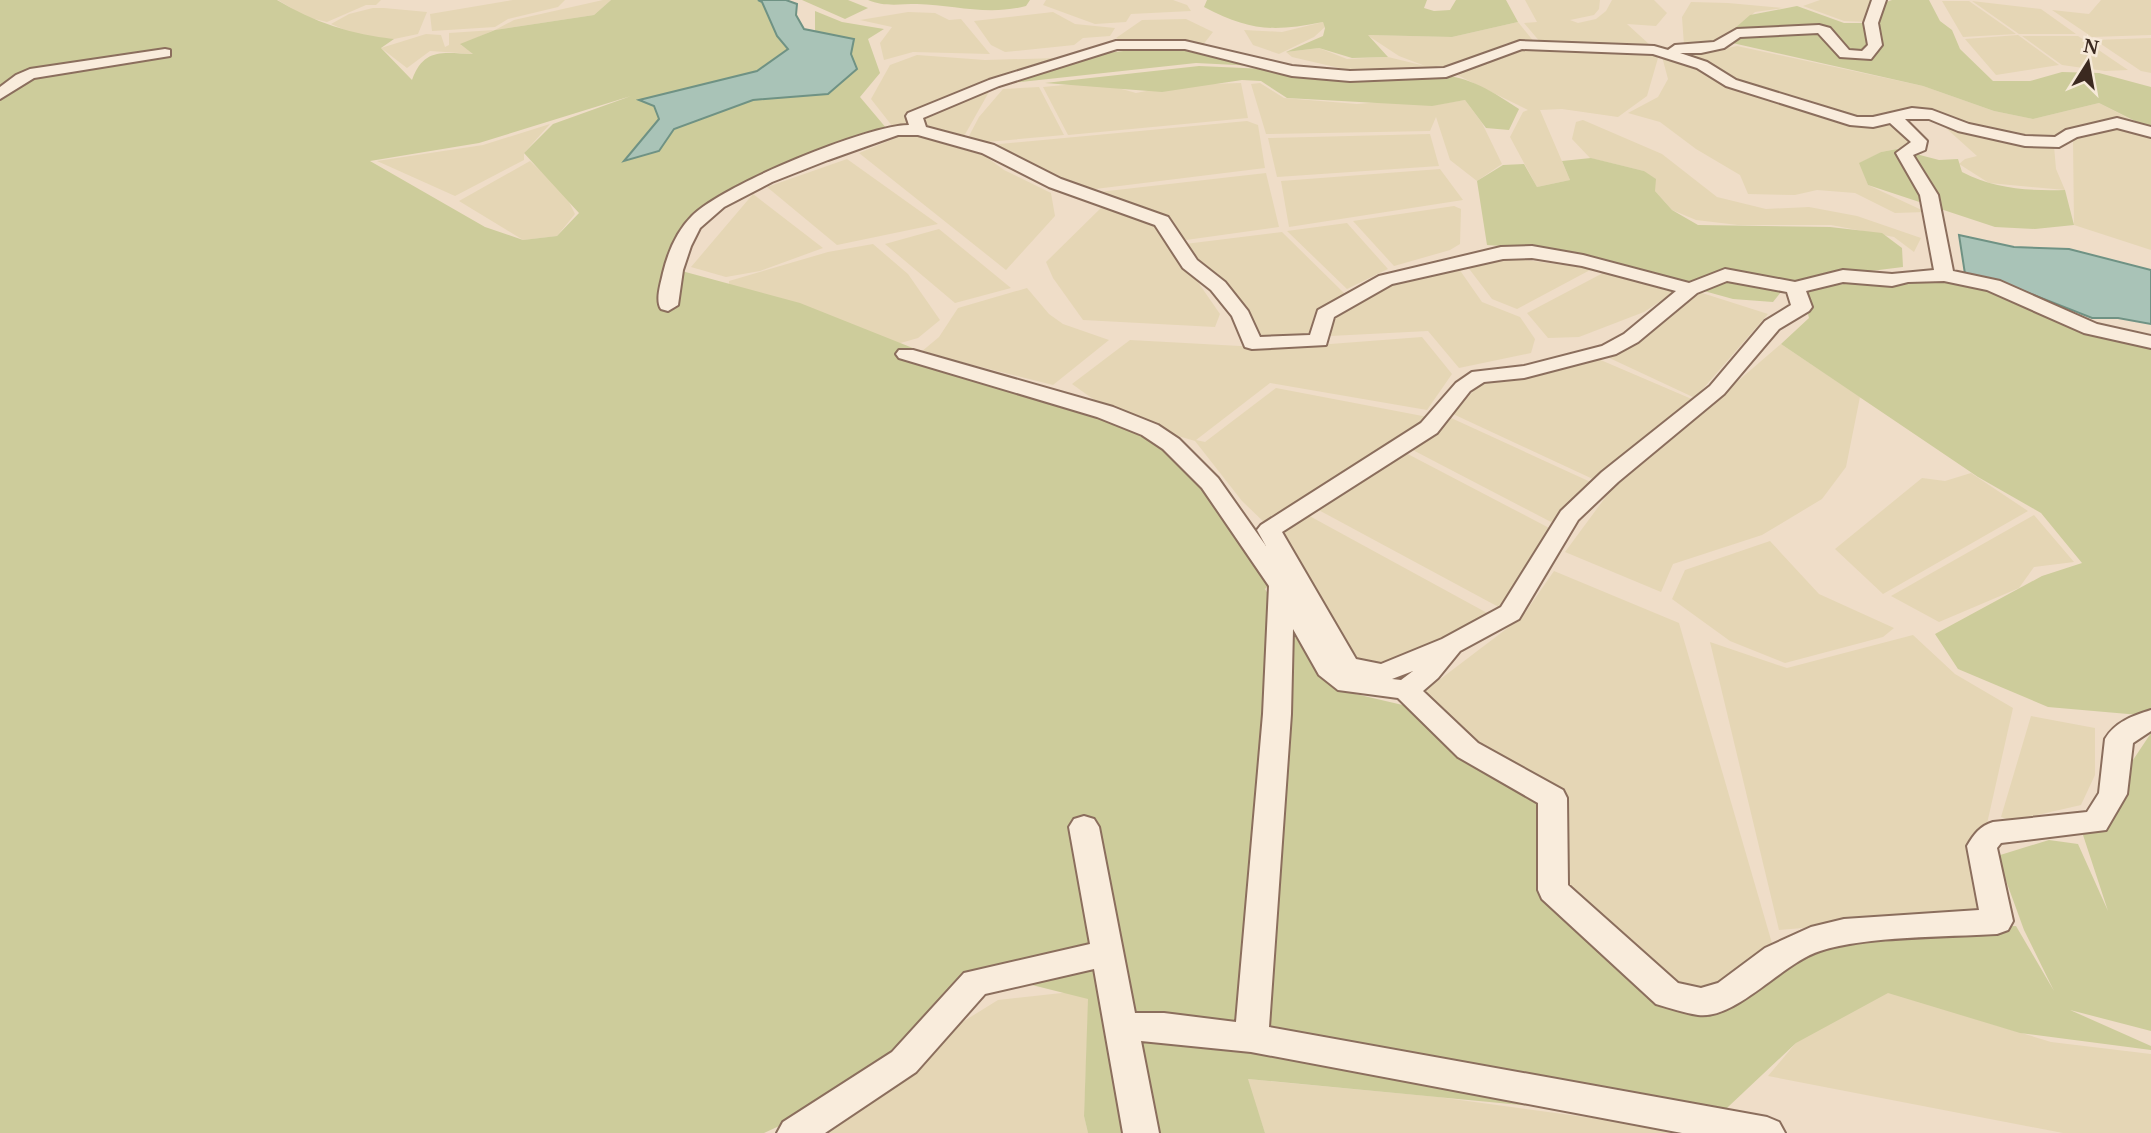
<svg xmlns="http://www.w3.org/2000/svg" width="2151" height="1133" font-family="'Noto Serif',serif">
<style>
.farmland{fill:#e5d6b5}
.green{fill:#cdcc9b;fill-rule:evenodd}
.water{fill:#a9c3b7;stroke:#6f9284;stroke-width:2}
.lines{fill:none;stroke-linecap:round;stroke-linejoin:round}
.minor-casing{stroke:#8b6e5d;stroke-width:4}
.minor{fill:#f9ecdc;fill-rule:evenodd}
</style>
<rect width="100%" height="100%" fill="#efddc8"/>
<path class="farmland" d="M 278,0 L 381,0 L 376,5 L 366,5 L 327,22 L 306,17 Z
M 513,0 L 565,0 L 558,7 L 508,19 L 495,27 L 432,31 L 430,14 Z
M 603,0 L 611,0 L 594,15 L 495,30 L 514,20 Z
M 1046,0 L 1173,0 L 1187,5 L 1191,11 L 1131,14 L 1126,22 L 1095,24 L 1043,5 Z
M 1525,0 L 1600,0 L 1599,9 L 1594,15 L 1570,20 L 1578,23 L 1596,19 L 1606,11 L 1612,0 L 1654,0 L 1667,13 L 1656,26 L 1627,24 L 1650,45 L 1541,43 L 1524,23 L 1537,22 Z
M 1820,0 L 1873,0 L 1869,22 L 1844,21 L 1803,6 Z
M 2101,0 L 2151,0 L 2151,35 L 2092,37 L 2052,10 L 2089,14 Z
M 1942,1 L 1969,1 L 2016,34 L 1963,37 Z
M 1972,1 L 2041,9 L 2076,34 L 2019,34 Z
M 1691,2 L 1728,3 L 1783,8 L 1755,12 L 1722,42 L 1684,45 L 1682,17 Z
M 373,8 L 384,8 L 427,12 L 418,34 L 394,39 L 359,36 L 331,24 L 349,14 Z
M 908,12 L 935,13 L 949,20 L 961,19 L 990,54 L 913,52 L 884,60 L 880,43 L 892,27 L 860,20 Z
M 1053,12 L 1075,24 L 1115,28 L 1110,36 L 1083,38 L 1074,45 L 1005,52 L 991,45 L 974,21 Z
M 1186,19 L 1213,32 L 1202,46 L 1159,40 L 1124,42 L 1116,38 L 1142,20 Z
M 1323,22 L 1325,27 L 1314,37 L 1279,54 L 1253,45 L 1244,30 L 1282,32 Z
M 1518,22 L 1535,43 L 1507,43 L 1480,57 L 1438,70 L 1352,71 L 1292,57 L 1286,52 L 1319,48 L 1347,59 L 1388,57 L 1425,66 L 1399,56 L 1367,35 L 1452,37 Z
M 494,30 L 461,45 L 474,54 L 430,51 L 407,68 L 381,48 L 426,34 L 441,35 L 445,47 L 449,45 L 449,33 Z
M 2018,35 L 2059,65 L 1996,75 L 1965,39 Z
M 2022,36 L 2078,36 L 2128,70 L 2105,71 L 2062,65 Z
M 2151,38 L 2151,73 L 2141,71 L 2095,40 Z
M 1737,46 L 1923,86 L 1994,111 L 2033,119 L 2099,103 L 2151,130 L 2151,250 L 2074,225 L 2073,141 L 2014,137 L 1972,129 L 1931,112 L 1887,115 L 1916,145 L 1881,152 L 1860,163 L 1868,185 L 1926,212 L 1895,213 L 1855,193 L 1817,190 L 1795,195 L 1748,194 L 1740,175 L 1696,149 L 1660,122 L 1628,113 L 1658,97 L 1668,79 L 1660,49 L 1713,51 Z
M 1516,47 L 1649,52 L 1658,58 L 1647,96 L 1618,117 L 1562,109 L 1540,110 L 1570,180 L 1537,187 L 1510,137 L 1523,112 L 1528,110 L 1453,73 Z
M 917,55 L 985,60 L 1059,58 L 994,83 L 963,138 L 893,127 L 871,99 L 890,65 Z
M 1097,82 L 1136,93 L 1178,85 L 1241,83 L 1248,118 L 1068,135 L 1043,87 Z
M 1260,83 L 1284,98 L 1357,104 L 1418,99 L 1434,105 L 1465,100 L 1482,123 L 1502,164 L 1477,181 L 1450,160 L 1436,117 L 1430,131 L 1266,134 L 1251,84 Z
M 1039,87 L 1064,135 L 975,143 L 969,136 L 979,117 L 1003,89 Z
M 1583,120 L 1662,154 L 1717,197 L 1766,209 L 1809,207 L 1857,216 L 1921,238 L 1914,252 L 1894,237 L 1831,225 L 1738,225 L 1696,220 L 1672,210 L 1655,191 L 1644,171 L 1590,158 L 1572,139 L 1576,122 Z
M 1937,120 L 2054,146 L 2056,169 L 2065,190 L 1989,183 L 1959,164 L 1965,159 L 1977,156 Z
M 1247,121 L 1258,125 L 1265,168 L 1079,191 L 989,145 Z
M 550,124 L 524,153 L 524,160 L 455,196 L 377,161 L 483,145 Z
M 908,133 L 985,156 L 1004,170 L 1051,193 L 1055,216 L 1006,270 L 859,153 Z
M 1430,134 L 1439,166 L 1277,177 L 1268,138 Z
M 847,159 L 938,224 L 837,245 L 767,187 Z
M 530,161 L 565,194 L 575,214 L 557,236 L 523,240 L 459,201 Z
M 1440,169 L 1463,200 L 1289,227 L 1281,181 Z
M 1266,173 L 1279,227 L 1186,240 L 1162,221 L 1090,193 Z
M 753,194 L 823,248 L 760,271 L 726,277 L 691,267 Z
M 1105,204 L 1157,223 L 1220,314 L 1215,327 L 1083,320 L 1053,278 L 1046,262 Z
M 1454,206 L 1461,209 L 1460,244 L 1450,250 L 1394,266 L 1353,221 Z
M 1347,223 L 1388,269 L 1347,289 L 1287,231 Z
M 939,229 L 1011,288 L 955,303 L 885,244 Z
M 1282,232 L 1345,294 L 1316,310 L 1308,336 L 1257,338 L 1212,285 L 1185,244 Z
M 873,244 L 908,274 L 940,320 L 918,338 L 897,344 L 730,338 L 729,281 L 828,252 Z
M 1519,259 L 1592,269 L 1517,309 L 1492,299 L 1467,266 Z
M 1459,269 L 1482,302 L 1520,317 L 1535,339 L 1531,353 L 1459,368 L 1428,331 L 1330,336 L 1333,316 L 1390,283 Z
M 1603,273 L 1676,291 L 1644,312 L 1579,337 L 1548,338 L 1527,313 Z
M 1027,288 L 1049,314 L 1063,324 L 1109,340 L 1053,385 L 921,352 L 939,337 L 958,308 Z
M 1699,292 L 1768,314 L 1695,398 L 1603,355 L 1639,340 Z
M 1422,337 L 1452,374 L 1427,410 L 1270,383 L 1196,440 L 1205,442 L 1276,388 L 1433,418 L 1268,526 L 1242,501 L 1195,441 L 1121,419 L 1072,384 L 1130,340 L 1278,348 Z
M 1781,344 L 1860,397 L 1846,467 L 1822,499 L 1762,535 L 1673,564 L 1661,592 L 1565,552 L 1610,491 Z
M 1596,358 L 1694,400 L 1595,480 L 1453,414 L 1485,378 Z
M 1449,417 L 1595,484 L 1553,523 L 1407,447 Z
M 1402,451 L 1553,530 L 1506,611 L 1313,507 Z
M 1971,473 L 2028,511 L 1883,594 L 1835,549 L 1922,478 L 1945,481 Z
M 1304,513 L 1489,614 L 1435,644 L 1384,664 L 1349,659 L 1276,531 Z
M 2034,515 L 2074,562 L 2034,567 L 2019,588 L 1939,622 L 1891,596 Z
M 1770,541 L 1819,594 L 1894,628 L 1883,637 L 1785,663 L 1730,641 L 1672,599 L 1685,570 Z
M 1554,571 L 1679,623 L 1776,957 L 1677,999 L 1558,902 L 1476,746 L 1422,693 L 1522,617 Z
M 1913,635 L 1955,674 L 2013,708 L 1982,846 L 1995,912 L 1779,930 L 1710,642 L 1787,668 Z
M 2031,716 L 2095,728 L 2095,775 L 2081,805 L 2012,821 L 2001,817 Z
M 1089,990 L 1084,1116 L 1088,1133 L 783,1133 L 998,1000 Z
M 1888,992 L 2051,1042 L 2151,1054 L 2151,1133 L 2063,1133 L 1768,1076 L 1816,1019 Z
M 1247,1079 L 1438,1097 L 1703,1133 L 1265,1133 Z"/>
<path class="green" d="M 0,0 L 277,0 C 313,22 353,35 394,39 L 381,48 L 412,80 C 424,47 443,53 473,54 L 460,44 L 495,30 L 594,15 L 611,0 L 758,0 L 762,2 L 784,42 L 815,31 L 815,11 L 842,22 L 884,29 L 868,39 L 880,73 L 860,97 L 887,129 L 743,183 L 690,219 L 667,267 L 800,303 L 978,374 L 1171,444 L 1251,542 L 1268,586 L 1265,589 L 1306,654 L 1334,689 L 1407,706 L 1553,804 L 1553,886 L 1694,1001 L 1855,931 L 2016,926 L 2054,991 L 2024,930 L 1997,856 L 2049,840 L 2078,844 L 2108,911 L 2083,835 L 2151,733 L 2151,1031 L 2070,1010 L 2151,1046 L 2151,1050 L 2020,1033 L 1888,993 L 1796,1043 L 1711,1123 L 1248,1079 L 1265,1133 L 1088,1133 L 1084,1116 L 1088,999 L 976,971 L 873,1083 L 764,1133 L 0,1133 ZM 631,96 L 553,124 L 524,153 L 579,213 L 557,236 L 523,240 L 485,227 L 370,161 L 479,143 Z
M 802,0 L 848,0 L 868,8 L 845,19 Z
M 868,0 L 1030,0 L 1026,6 C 988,16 954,5 917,4 C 899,4 884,7 868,0 Z
M 1207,0 L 1427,0 L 1424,8 L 1434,11 L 1450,10 L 1456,0 L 1506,0 L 1518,22 L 1452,37 L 1368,35 L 1388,57 L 1352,58 L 1319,48 L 1286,52 L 1323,36 L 1325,28 L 1323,22 C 1273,32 1250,31 1204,7 Z
M 1892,0 L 1929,0 L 1940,21 L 1952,30 L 1960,49 L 1993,81 L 2030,81 L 2062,72 L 2099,73 L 2151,87 L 2151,129 L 2099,103 L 2033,119 L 1994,111 L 1923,86 L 1728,42 L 1726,36 L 1750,15 L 1797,6 L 1844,23 L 1872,23 L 1886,2 Z
M 1172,48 L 1256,66 L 1196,63 L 1012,83 C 1063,57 1115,49 1172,48 Z
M 1199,66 L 1428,76 C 1461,71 1492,91 1519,109 L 1509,130 L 1486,128 L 1465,100 L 1432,106 L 1287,98 L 1261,81 L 1242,80 L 1162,92 L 1045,83 Z
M 1897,149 L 1939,160 L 1958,159 L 1962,172 C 1995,189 2028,191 2065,190 L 2074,225 L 2035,229 L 1995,227 L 1868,185 L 1859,163 L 1881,152 Z
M 1591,158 L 1644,171 L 1656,179 L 1655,191 L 1672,210 L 1698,225 L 1830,227 L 1882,233 L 1902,248 L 1903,267 L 1790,281 L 1773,302 L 1733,299 L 1555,250 L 1487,245 L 1477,181 L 1503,165 L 1524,164 L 1537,187 L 1570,180 L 1562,161 Z
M 1943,270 L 2055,312 L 2102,338 L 2151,345 L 2151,716 L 2048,707 L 1958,669 L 1935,634 L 2042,576 L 2082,563 L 2041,513 L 1978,477 L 1781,344 L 1809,318 L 1802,290 Z"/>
<path class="water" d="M 758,0 L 786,0 L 797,4 L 796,15 L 804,29 L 854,39 L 851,54 L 857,69 L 828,94 L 753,100 L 674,129 L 659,151 L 624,161 L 659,119 L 654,106 L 639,100 L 757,71 L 788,49 L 777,36 L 762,2 Z
M 1959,235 L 2014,247 L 2069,249 L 2151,270 L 2151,324 L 2118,318 L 2092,318 L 2001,282 L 1965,274 Z"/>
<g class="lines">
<g class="minor-casing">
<path id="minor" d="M 1872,0 L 1886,0 L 1878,23 L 1882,45 L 1871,59 L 1840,57 L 1818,33 L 1740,37 L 1724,48 L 1701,53 L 1680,53 L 1707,62 L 1736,80 L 1857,117 L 1873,117 L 1912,108 L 1932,110 L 1969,124 L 2025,136 L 2055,137 L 2066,130 L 2117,118 L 2151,127 L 2151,137 L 2117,128 L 2077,137 L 2059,147 L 2025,146 L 1958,131 L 1929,119 L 1905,119 L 1927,141 L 1925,150 L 1913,155 L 1938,195 L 1953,271 L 2000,281 L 2097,324 L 2151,336 L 2151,348 L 2084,333 L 1987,290 L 1944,281 L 1908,282 L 1892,286 L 1843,282 L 1806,291 L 1812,307 L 1809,311 L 1779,329 L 1724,394 L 1618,482 L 1578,520 L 1519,619 L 1460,651 L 1438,678 L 1423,691 L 1478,743 L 1563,790 L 1567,798 L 1568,885 L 1678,983 L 1701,988 L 1718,983 L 1765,948 L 1811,927 L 1844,919 L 1979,910 L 1967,846 C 1974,834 1980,826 1993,822 L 2087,812 L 2099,793 L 2105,739 C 2115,722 2132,716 2151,710 L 2151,731 L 2133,743 L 2127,794 L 2106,830 L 2001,843 L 1997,848 L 2013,921 L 2008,930 L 1997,934 C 1946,937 1867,936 1820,951 C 1782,963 1736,1020 1698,1015 C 1684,1013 1670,1008 1656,1004 L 1542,899 L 1538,890 L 1538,803 L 1458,757 L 1398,698 L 1338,690 L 1319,675 L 1293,629 L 1291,714 L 1269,1027 L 1767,1117 L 1779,1122 L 1785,1133 L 1682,1133 L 1251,1052 L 1141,1041 L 1159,1133 L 1123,1133 L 1094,969 L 985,994 L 916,1072 L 825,1133 L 777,1133 L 783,1122 L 892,1052 L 964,973 L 1090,944 L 1069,827 L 1074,819 L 1084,816 L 1094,819 L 1099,827 L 1135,1013 L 1164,1013 L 1236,1022 L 1263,714 L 1269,586 L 1202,488 L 1163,449 L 1142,435 L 1097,417 L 899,358 L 896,354 L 899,350 L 913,350 L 1113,407 L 1158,425 L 1179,439 L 1218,478 L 1266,546 L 1257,530 L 1261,525 L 1421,423 L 1456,383 L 1472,372 L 1524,366 L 1602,346 L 1624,334 L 1676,291 L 1582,266 L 1532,258 L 1503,259 L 1392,284 L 1334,317 L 1326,345 L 1252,349 L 1245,347 L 1232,316 L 1211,290 L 1183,268 L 1155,225 L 1049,187 L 982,153 L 918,135 L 898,135 L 828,160 L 772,182 L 724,207 L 700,228 L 691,246 L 683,270 L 678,305 L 668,311 L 661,309 C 655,300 661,283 663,273 C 668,252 677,231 692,216 C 722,185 868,125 909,125 L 906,116 L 908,113 L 989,80 L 1116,41 L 1185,41 L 1292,66 L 1350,71 L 1444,68 L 1520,41 L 1654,46 L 1668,50 L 1675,45 L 1714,42 L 1737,29 L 1819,25 L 1830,28 L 1849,50 L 1862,51 L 1868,45 L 1864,23 ZM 1117,49 L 1185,49 L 1292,76 L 1350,81 L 1446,77 L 1522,49 L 1653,54 L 1697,68 L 1726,86 L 1850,125 L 1873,127 L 1890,123 L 1911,142 L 1896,153 L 1920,195 L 1934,270 L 1892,274 L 1843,270 L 1795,282 L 1725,269 L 1689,283 L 1583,255 L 1532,246 L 1501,247 L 1379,276 L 1318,310 L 1310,335 L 1260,337 L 1248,311 L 1225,282 L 1197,260 L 1168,217 L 1061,179 L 994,145 L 926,127 L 923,118 L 999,86 ZM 1727,281 L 1787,292 L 1791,305 L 1765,321 L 1710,386 L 1602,472 L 1561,511 L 1501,607 L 1442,639 L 1381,664 L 1356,659 L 1282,532 L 1437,433 L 1470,391 L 1484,382 L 1524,378 L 1616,354 L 1638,342 L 1697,293 ZM 1413,671 L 1401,680 L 1392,679 Z
M 165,49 L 170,50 L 170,56 L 34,78 L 0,99 L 0,87 L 16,75 L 30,69 Z"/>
</g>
<use href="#minor" class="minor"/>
</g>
<g transform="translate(2088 63) rotate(11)" stroke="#f6e9d8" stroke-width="5" paint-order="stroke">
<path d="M0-5L12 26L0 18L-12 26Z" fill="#3b2920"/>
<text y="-10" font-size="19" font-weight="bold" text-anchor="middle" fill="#3b2920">N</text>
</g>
</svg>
